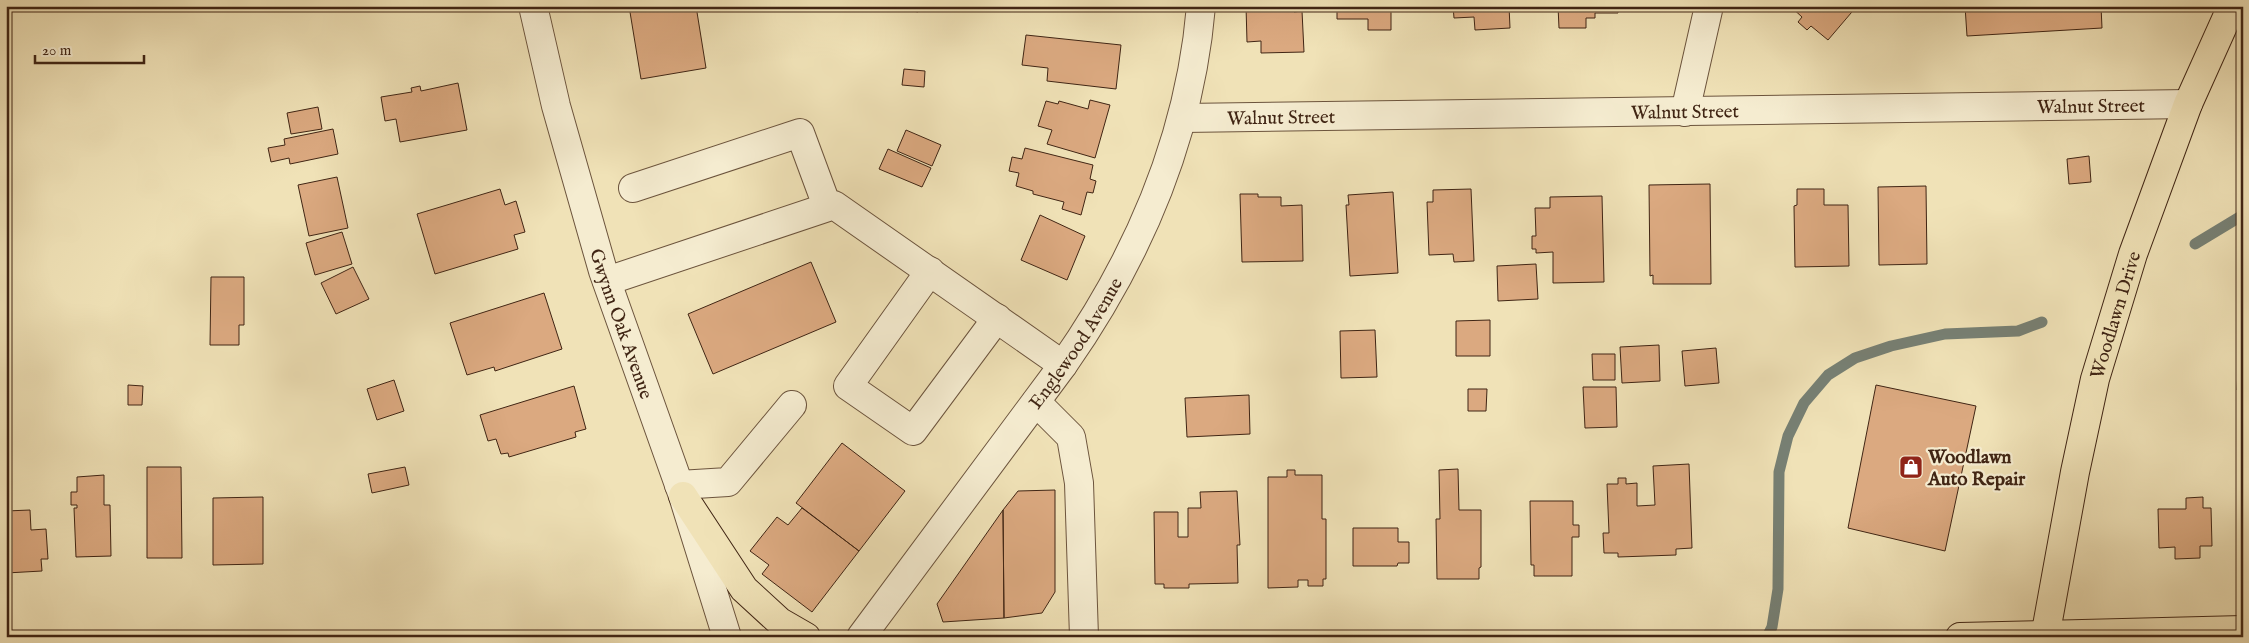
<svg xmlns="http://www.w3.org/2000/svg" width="2249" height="643" font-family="'IM FELL English',serif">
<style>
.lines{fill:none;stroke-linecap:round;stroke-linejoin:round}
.stream{stroke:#778074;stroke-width:11}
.building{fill:#dba980;stroke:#402514}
.minor-casing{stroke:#6c543d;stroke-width:30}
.major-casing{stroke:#402514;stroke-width:30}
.minor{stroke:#f5ecd0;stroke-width:28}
.major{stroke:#f0e2b7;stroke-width:28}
.labels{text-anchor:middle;stroke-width:4.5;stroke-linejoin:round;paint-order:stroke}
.street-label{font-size:19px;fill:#402514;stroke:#f5ecd0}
.poi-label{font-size:19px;font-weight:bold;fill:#402514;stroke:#f5ecd0;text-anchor:start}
</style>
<rect width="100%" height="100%" fill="#f0e2b7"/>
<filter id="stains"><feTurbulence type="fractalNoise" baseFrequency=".004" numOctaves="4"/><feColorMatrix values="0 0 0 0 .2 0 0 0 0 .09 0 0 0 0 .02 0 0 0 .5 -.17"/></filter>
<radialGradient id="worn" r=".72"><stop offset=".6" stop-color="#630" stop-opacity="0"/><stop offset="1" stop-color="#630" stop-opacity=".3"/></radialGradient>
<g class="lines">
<path class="stream" d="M 2195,244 L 2243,215
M 1767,637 L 1772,627 L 1778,589 L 1779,472 L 1788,436 L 1804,403 L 1828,375 L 1855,358 L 1891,346 L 1945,334 L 2018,331 L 2042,322"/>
</g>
<path class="building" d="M 629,6 L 696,6 L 706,68 L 641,79 Z
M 886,6 L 919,6 L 918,12 Z
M 1246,6 L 1294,6 L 1294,12 L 1302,11 L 1304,52 L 1261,53 L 1261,41 L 1247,42 Z
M 1337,6 L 1391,6 L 1391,30 L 1368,30 L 1368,19 L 1337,19 Z
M 1453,6 L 1509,6 L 1510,28 L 1475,30 L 1474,17 L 1454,18 Z
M 1558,6 L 1618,6 L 1618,13 L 1595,13 L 1595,18 L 1586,18 L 1586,28 L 1559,28 Z
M 1790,6 L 1857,6 L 1828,40 L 1811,26 L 1807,30 L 1798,22 L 1802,17 Z
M 1965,6 L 2101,6 L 2102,28 L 1967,36 Z
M 1026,35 L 1121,45 L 1116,89 L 1047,81 L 1048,68 L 1022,65 Z
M 904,69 L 925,71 L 924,87 L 902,85 Z
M 458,83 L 467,130 L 400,142 L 396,119 L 385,121 L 381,97 L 412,92 L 411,88 L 420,86 L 421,91 Z
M 1090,100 L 1110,105 L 1095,158 L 1047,144 L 1052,130 L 1038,126 L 1046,101 L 1058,104 L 1059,101 L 1088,109 Z
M 318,107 L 322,129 L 291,134 L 287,113 Z
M 333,129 L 338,154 L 290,164 L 289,158 L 271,162 L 268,148 L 285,145 L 284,139 Z
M 906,130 L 941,145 L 932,166 L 897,151 Z
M 1025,148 L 1093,165 L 1090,179 L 1096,181 L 1093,193 L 1087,192 L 1081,215 L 1062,209 L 1064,202 L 1033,194 L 1033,191 L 1016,186 L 1019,173 L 1009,171 L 1012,157 L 1022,159 Z
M 888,149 L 931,168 L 922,187 L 879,169 Z
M 2089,156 L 2091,182 L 2069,184 L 2067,159 Z
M 337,177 L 348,228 L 309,236 L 298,185 Z
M 1710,184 L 1711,284 L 1653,284 L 1653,275 L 1650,276 L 1649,185 Z
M 1926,186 L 1927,264 L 1879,265 L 1878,187 Z
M 500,189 L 505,205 L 516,201 L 525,232 L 514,235 L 518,249 L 435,274 L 417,214 Z
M 1471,189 L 1474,261 L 1454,262 L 1453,254 L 1429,255 L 1427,202 L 1433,202 L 1433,190 Z
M 1797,189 L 1824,189 L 1824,205 L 1848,205 L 1849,266 L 1795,267 L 1794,206 L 1797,205 Z
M 1393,192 L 1398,273 L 1350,276 L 1346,205 L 1349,205 L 1348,195 Z
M 1240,194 L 1258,194 L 1258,197 L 1281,197 L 1281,206 L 1302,205 L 1303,261 L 1242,262 Z
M 1602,196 L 1604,282 L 1553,283 L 1553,252 L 1536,253 L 1536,249 L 1532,249 L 1532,236 L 1536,236 L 1535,208 L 1550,208 L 1550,197 Z
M 1040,215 L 1085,236 L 1067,280 L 1021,260 Z
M 342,232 L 352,264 L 315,275 L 306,243 Z
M 811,262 L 836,322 L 713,374 L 688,314 Z
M 1536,264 L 1538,299 L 1498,301 L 1497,266 Z
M 353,267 L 369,299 L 336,314 L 321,283 Z
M 211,277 L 244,277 L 244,325 L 239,325 L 239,345 L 210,345 Z
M 544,293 L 562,349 L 495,371 L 494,367 L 467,375 L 450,323 Z
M 1490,320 L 1490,356 L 1456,356 L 1456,321 Z
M 1375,330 L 1377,377 L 1341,378 L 1340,331 Z
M 1659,345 L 1660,381 L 1622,383 L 1620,347 Z
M 1716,348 L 1719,383 L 1685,386 L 1682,351 Z
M 1592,354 L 1615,354 L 1615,380 L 1593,380 Z
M 2238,369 L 2243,369 L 2243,390 L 2237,390 Z
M 394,380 L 404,411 L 377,420 L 367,389 Z
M 128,385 L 143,386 L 142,405 L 128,405 Z
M 1876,385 L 1976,406 L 1945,551 L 1848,528 Z
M 574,386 L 586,429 L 575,432 L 576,437 L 509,457 L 508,453 L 501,454 L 496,439 L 488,441 L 480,415 Z
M 1583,387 L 1616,387 L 1617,427 L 1585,428 Z
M 1468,389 L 1487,389 L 1486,411 L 1468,411 Z
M 1249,395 L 1250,434 L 1187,437 L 1185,398 Z
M 842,443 L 905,491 L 859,551 L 796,503 Z
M 1689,464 L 1692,548 L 1676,549 L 1676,555 L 1618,557 L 1618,553 L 1604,553 L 1603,533 L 1609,533 L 1607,484 L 1618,484 L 1618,478 L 1626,478 L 1626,484 L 1637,483 L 1637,506 L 1655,505 L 1653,466 Z
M 147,467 L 181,467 L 182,558 L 147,558 Z
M 405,467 L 409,485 L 372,493 L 368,474 Z
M 1458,469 L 1459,510 L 1481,510 L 1481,567 L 1479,568 L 1479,579 L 1437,579 L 1436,519 L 1440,519 L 1439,470 Z
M 1287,470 L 1295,470 L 1295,475 L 1322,475 L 1322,519 L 1326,519 L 1326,579 L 1323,579 L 1323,586 L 1308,586 L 1308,580 L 1298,580 L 1298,587 L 1268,588 L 1268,477 L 1287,477 Z
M 104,475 L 104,505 L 110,505 L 111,556 L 76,557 L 74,508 L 77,508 L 77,505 L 71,505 L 71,492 L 77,492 L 77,477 Z
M 1055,490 L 1055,592 L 1042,613 L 1004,618 L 1003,510 L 1018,491 Z
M 1237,491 L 1240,545 L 1237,545 L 1238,583 L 1189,584 L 1189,588 L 1164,588 L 1164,584 L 1155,584 L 1154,512 L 1178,512 L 1178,537 L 1188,537 L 1188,508 L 1201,508 L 1200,492 Z
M 263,497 L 263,564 L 213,565 L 213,498 Z
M 2203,497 L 2203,508 L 2211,508 L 2212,546 L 2200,546 L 2200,558 L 2175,559 L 2175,547 L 2159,548 L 2158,509 L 2186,509 L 2186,498 Z
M 1530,501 L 1573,501 L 1573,525 L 1579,525 L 1579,537 L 1572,537 L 1572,576 L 1534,576 L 1534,565 L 1531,565 Z
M 802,508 L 859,551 L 812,612 L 762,574 L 769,565 L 750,551 L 777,517 L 788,525 Z
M 30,510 L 31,530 L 46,529 L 48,559 L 41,559 L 42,571 L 6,573 L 6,511 Z
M 1003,510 L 1004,618 L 943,622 L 937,604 Z
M 1353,528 L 1398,528 L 1398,542 L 1409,542 L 1409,563 L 1398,563 L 1397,566 L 1353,566 Z"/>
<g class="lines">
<g class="minor-casing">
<g id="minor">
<path id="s1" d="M 533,6 L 556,106 L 603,271 L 683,496 L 727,637"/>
<path d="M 1685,112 L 1709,6"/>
<path id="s2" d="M 1183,118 L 2188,104"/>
<path d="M 633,188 L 800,133 L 827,206"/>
<path d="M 930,271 L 848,386 L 913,431 L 997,318"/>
<path d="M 607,281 L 834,205 L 1063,365"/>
<path d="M 1036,402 L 1071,437 L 1079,483 L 1084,637"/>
<path d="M 679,485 L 728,482 L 792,405"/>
<path id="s3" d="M 861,637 L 1063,365 C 1138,258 1190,137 1201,6"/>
</g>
</g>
<g class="major-casing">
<g id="major">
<path d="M 683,496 L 744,589 L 780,622 L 806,637"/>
<path d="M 1960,637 L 2243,630"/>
<path id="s4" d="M 2045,637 L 2075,472 L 2095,379 L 2133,254 L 2188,104 L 2232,6"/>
</g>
</g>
<use href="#minor" class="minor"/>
<use href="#major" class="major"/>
</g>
<defs>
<g id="shop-square" transform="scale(1.25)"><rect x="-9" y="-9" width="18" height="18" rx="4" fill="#8f2418" stroke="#f5ecd0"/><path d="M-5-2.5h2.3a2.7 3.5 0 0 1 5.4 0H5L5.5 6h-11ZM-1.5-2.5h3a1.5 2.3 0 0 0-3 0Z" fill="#fff"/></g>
</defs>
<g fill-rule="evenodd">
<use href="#shop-square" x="1911" y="467"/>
</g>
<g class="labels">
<g class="street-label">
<text dy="7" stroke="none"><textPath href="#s2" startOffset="908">Walnut Street</textPath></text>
<text dy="7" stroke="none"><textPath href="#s2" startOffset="502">Walnut Street</textPath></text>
<text dy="7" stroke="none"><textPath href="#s2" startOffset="98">Walnut Street</textPath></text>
<text dy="7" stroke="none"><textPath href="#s4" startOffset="330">Woodlawn Drive</textPath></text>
<text dy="7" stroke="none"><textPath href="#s1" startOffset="330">Gwynn Oak Avenue</textPath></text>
<text dy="7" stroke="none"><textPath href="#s3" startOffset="364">Englewood Avenue</textPath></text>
</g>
<g class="poi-label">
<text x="1928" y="463">Woodlawn<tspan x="1928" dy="22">Auto Repair</tspan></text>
</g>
</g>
<rect width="2249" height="643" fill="none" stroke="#f0e2b7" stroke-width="25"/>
<rect x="8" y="8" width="2234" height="628" fill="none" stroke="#402514" stroke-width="2.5"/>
<rect x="12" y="12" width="2224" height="618" fill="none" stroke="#402514"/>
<path d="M35 55v8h109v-8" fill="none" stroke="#402514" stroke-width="2.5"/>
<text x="42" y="55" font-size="15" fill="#402514" stroke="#f5ecd0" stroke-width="4" paint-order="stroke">20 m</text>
<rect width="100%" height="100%" filter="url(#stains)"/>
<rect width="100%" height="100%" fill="url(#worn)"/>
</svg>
